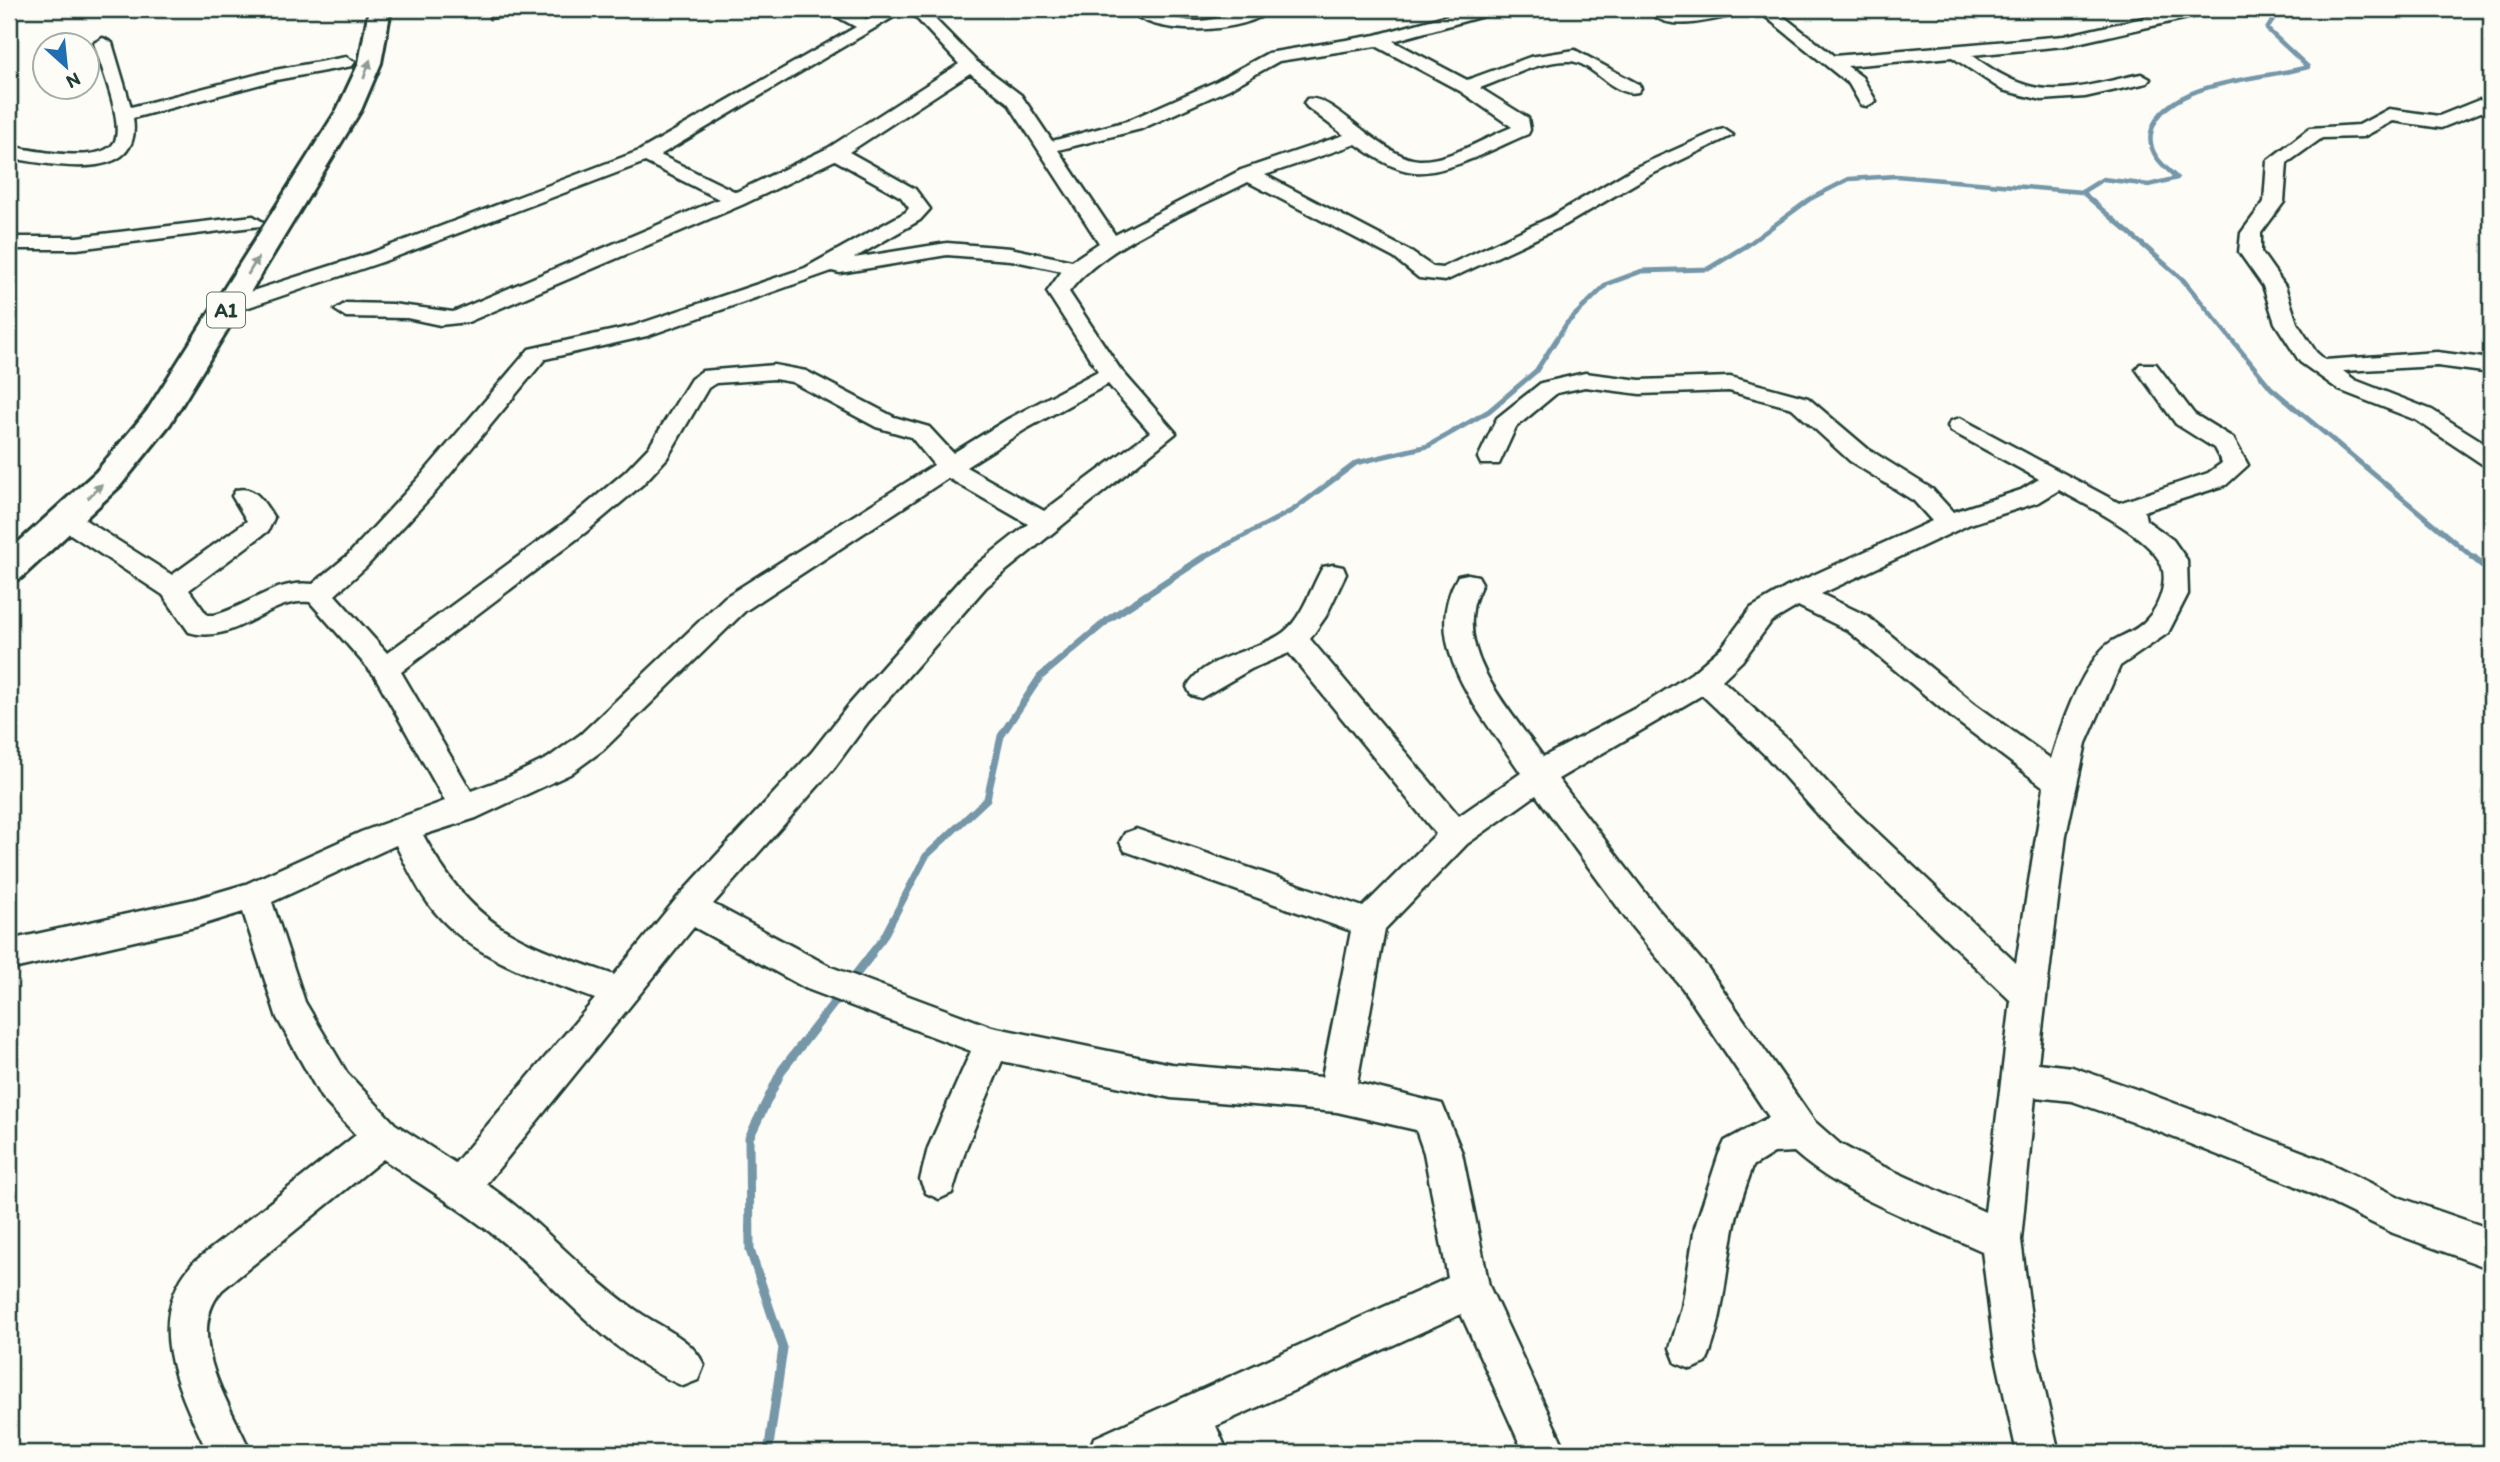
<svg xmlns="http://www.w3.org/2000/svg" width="2500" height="1462" font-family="Itim,sans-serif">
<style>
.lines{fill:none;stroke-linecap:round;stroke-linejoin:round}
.stream-far3{stroke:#7497a8;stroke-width:4.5}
.stream-far2{stroke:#7497a8;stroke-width:5}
.stream-far1{stroke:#7497a8;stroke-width:7}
.stream{stroke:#7497a8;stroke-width:9}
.minor-casing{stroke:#1f3d34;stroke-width:5}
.highway-casing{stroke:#1f3d34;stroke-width:6}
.minor{fill:#fdfcf7;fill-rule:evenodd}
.highway{fill:#fdfcf7;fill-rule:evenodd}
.oneway{fill:#8e9c96}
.labels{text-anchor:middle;stroke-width:7;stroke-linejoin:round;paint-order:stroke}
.shield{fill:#fdfcf7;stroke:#62766e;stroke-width:2}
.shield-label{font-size:21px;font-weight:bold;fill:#1f3d34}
</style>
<rect width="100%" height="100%" fill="#fdfcf7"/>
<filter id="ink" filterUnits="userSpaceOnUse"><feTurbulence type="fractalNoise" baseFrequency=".0143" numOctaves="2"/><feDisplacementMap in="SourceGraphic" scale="14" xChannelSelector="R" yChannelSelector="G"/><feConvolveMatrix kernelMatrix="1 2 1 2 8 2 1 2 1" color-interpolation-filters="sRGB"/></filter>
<g filter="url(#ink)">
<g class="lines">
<path class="stream-far3" d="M 2082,192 L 2144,246
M 1746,246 L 1810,199 L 1849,179 L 1896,176 L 2082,192 L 2103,179 L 2149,185 L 2177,178 C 2162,165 2145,151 2152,129 C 2168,80 2266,79 2308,67 L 2267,29 L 2277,14 L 2285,9"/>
<path class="stream-far2" d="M 2142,244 L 2184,281 L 2271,388 L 2475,559
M 1200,559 L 1293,510 L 1356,463 L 1428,446 L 1489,411 L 1536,371 L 1567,323 L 1607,284 L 1642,271 L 1708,269 L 1749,244"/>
<path class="stream-far1" d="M 2473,557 L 2491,572
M 869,956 L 883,938 L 926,856 L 987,799 L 1001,736 L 1040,677 L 1109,619 L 1204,557"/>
<path class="stream" d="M 850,982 L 871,955
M 768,1453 L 783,1348 L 750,1250 L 749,1138 L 782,1070 L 840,995"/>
<g class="minor-casing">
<path id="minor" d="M 497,9 L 525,9 L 517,14 L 490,18 L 490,10 Z
M 823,9 L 844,9 L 869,20 L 887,9 L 907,9 L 660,155 L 736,192 L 828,148 L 959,64 L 908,9 L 925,9 L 976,61 L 1021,95 L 1052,141 L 1127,121 L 1217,81 L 1268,53 L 1376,35 L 1470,9 L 1496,9 L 1494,13 L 1393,41 L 1467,80 L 1530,57 L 1575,50 L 1638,84 L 1641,88 L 1638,92 C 1613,98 1593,62 1570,61 C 1540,60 1508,78 1480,88 L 1528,118 L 1530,130 L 1528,134 C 1498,146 1447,175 1415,172 C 1393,170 1373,156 1356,144 L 1265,175 L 1408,250 L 1433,267 L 1442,268 L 1551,217 L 1634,168 L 1717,131 L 1724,129 L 1733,135 L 1648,176 L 1565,225 L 1445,281 L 1419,278 L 1394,258 L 1248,182 C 1194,210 1104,244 1069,292 L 1120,369 L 1176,433 L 986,587 L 868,722 L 834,768 L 713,904 L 831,967 L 992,1027 L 1171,1064 L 1322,1077 L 1351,931 L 1125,851 L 1120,842 L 1125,833 L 1136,829 L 1363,907 L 1436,834 L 1289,653 L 1251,669 L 1201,698 L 1191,695 L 1187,687 C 1204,655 1258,652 1284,632 C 1303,617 1311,587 1323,567 L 1333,565 L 1343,567 L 1346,574 L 1326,616 L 1310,639 L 1459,816 L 1521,773 C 1484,717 1417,645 1458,576 L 1468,574 L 1478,576 L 1482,583 C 1479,591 1474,600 1473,609 C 1463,663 1515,716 1543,757 L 1649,701 L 1692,673 L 1722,647 L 1751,608 L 1787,587 L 1932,521 L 1914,501 L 1850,461 L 1792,408 L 1729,391 L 1640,394 L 1585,387 L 1557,393 L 1516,427 L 1499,464 L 1481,464 L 1478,458 L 1497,418 L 1541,383 L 1585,373 L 1640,380 L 1730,377 L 1808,398 L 1868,449 L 1932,489 L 1953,512 L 2021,490 L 2039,479 L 1951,431 L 1948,426 L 1951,421 L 1960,418 L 2119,503 L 2208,473 L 2222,463 L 2214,448 L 2176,424 L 2136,369 L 2140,364 L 2156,364 L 2194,414 L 2233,438 L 2248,465 L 2226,485 L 2144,511 L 2146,520 L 2173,540 L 2187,560 L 2188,594 L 2168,633 L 2120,666 L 2086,743 L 2066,835 L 2038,1063 L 2072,1067 L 2147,1093 L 2319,1158 L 2401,1198 L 2491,1229 L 2491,1269 L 2393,1233 L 2294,1185 L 2147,1127 L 2072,1101 L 2035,1097 L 2021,1240 L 2035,1348 L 2059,1453 L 2017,1453 L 1994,1348 L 1982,1251 C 1921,1223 1844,1197 1794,1152 L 1774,1153 L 1753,1166 C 1746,1186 1738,1207 1734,1229 C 1725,1274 1724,1319 1706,1363 L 1691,1369 L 1676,1363 L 1670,1348 L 1682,1307 L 1695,1227 L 1719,1154 L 1725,1141 L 1769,1117 L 1683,989 L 1633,928 L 1536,795 L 1467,844 L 1385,929 L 1357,1083 L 1442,1104 L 1462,1153 L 1489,1286 L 1567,1453 L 1524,1453 L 1461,1314 L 1216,1426 L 1228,1453 L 1185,1453 L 1180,1443 L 1157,1453 L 1088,1453 L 1094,1438 L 1448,1278 L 1424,1153 L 1416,1130 L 1337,1112 L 1171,1098 L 1002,1061 L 966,1148 L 952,1193 L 939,1199 L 926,1193 L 920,1180 L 928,1148 L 971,1051 L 807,989 L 694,927 L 486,1184 C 543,1222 586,1278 643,1315 C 665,1329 694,1341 704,1365 L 698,1380 L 683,1386 C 604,1353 556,1282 490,1232 C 456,1206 419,1183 383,1159 L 222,1290 C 182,1336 232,1407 251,1453 L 208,1453 C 180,1393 141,1320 194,1262 L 356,1135 L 321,1097 L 277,1018 L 243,912 L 195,927 L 9,970 L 9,940 L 195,899 L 246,884 L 361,832 L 445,801 L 375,676 L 310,602 C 267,597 237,646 189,632 L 163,595 L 58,526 L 54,520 L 58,514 L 67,511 L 76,514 L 172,575 L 247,521 L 232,496 L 236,490 C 256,485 264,503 274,518 L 268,531 L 189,590 L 207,615 L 215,615 C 249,606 275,579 313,584 L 348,555 L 419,478 L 529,349 L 633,326 L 805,268 L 906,212 L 909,208 L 901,197 L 835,160 L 744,204 L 468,322 L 440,325 L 407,318 L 346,317 L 335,310 L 346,303 L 392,304 L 453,312 L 719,199 L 645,162 L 382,262 L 237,311 L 229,313 L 218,306 L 221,301 L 368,254 L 639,151 L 856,27 ZM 1376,46 L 1460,91 L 1512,127 C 1484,138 1449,161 1419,160 C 1383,159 1332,93 1307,99 L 1304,103 L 1307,107 L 1344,135 L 1241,170 L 1115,235 L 1058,150 L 1141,129 L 1229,89 L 1279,61 ZM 970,73 L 1008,103 L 1099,243 L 1072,261 L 1010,248 L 947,243 L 854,258 L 920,220 L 930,209 L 915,189 L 849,152 ZM 947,255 L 1010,260 L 1062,271 L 1047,292 L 1098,371 L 1008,419 L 953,453 L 929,427 L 894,417 L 806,371 L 774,365 L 702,371 L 691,379 L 649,447 L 625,472 L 568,520 L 387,653 L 335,595 L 366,567 L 437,490 L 545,359 L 647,336 L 832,271 L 840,273 ZM 774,379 L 792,382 L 876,427 L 911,437 L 934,465 L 725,597 L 581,734 L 548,758 L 509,777 L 471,791 L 401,672 L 586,532 L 643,484 L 667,458 L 708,388 L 716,383 ZM 1108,384 L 1150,432 L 1044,511 L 966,467 L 1026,429 ZM 948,478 L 1028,524 L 966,573 L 848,706 L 812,752 L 677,898 L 614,975 C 518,942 474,929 423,835 L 476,818 L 570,774 L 603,750 L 745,611 ZM 2059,490 C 2086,505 2143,533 2159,560 C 2170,577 2160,606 2147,619 C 2134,635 2112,636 2100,652 C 2076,682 2062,723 2051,759 L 1975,704 L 1867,616 L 1821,594 L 1970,524 L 2039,502 ZM 1798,606 L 1847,630 L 1955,720 L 2044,787 L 2016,963 L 1845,802 L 1787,739 L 1722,680 L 1742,661 L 1771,622 ZM 1702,695 L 1765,755 L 1823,820 L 2011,1001 L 1985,1212 L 1871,1161 L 1840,1144 L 1814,1121 L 1707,967 L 1657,908 L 1558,779 ZM 396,845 C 406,865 415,885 428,903 C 467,957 534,977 595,999 L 455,1163 L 395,1124 L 347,1073 L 305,1002 L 272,902 Z
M 1129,9 C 1155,9 1175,22 1200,21 C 1225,19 1246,8 1271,9 C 1248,34 1150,38 1129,9 Z
M 1648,9 L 1664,9 L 1673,13 L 1749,9 L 1741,14 C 1715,18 1665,36 1648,9 Z
M 1756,9 L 1774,9 L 1834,56 L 2064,36 L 2183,9 L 2212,9 L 2210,13 L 2064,46 L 1972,55 C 2038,105 2065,90 2141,74 L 2150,79 L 2147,83 L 2085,97 L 2042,100 L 2002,90 L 1952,57 L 1847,66 L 1862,77 L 1876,101 L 1867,106 L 1861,105 L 1849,84 Z
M 103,38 L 112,43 L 131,107 L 275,70 L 346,57 L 355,62 L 352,66 L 276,80 L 133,118 C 144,186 49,164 9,158 L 9,146 C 31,150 109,167 116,138 C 121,114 101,68 94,43 Z
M 2479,100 L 2491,104 L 2491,114 L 2481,112 L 2441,128 L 2393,121 L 2363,137 L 2322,138 L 2287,163 L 2284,202 L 2261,233 L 2261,252 L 2285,286 L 2297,323 L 2316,352 L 2325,360 L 2437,352 L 2491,359 L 2491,373 L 2437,366 L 2343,371 L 2355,380 L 2432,410 L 2491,447 L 2491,466 L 2482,464 L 2416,420 L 2339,390 L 2300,362 L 2275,323 L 2263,286 L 2239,252 L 2241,233 L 2264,202 L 2267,161 L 2310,128 L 2359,125 L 2389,109 L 2439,116 Z
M 253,216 L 263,222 L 260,226 L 77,249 L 9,249 L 9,237 L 77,237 Z"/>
</g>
<g class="highway-casing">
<path id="highway" d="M 369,9 L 391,9 L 381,63 L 361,110 L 170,424 L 120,486 L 21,578 L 9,582 L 9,551 L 96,472 L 147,411 L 337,110 L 359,63 Z"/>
</g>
<use href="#minor" class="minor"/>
<use href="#highway" class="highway"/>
</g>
<defs><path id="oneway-solid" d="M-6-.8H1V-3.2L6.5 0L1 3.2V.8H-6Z" transform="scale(1.75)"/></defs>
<g class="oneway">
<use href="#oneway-solid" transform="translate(367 69) rotate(-71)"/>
<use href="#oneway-solid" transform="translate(253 266) rotate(-59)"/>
<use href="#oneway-solid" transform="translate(95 491) rotate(-45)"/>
</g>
</g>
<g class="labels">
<rect class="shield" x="207" y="292.5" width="38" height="35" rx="5"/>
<g class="shield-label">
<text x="226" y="317">A1</text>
</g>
</g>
<rect width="2500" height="1462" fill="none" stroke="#fdfcf7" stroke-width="35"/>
<rect x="18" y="18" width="2465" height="1427" fill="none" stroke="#1f3d34" stroke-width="2.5" filter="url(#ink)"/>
<g transform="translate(66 66) rotate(153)"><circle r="33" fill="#fdfcf7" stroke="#a4b0a9" stroke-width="2"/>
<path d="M0-5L12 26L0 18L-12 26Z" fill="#1f6fb2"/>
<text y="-10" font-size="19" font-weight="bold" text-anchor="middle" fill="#1f3d34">N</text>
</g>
</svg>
